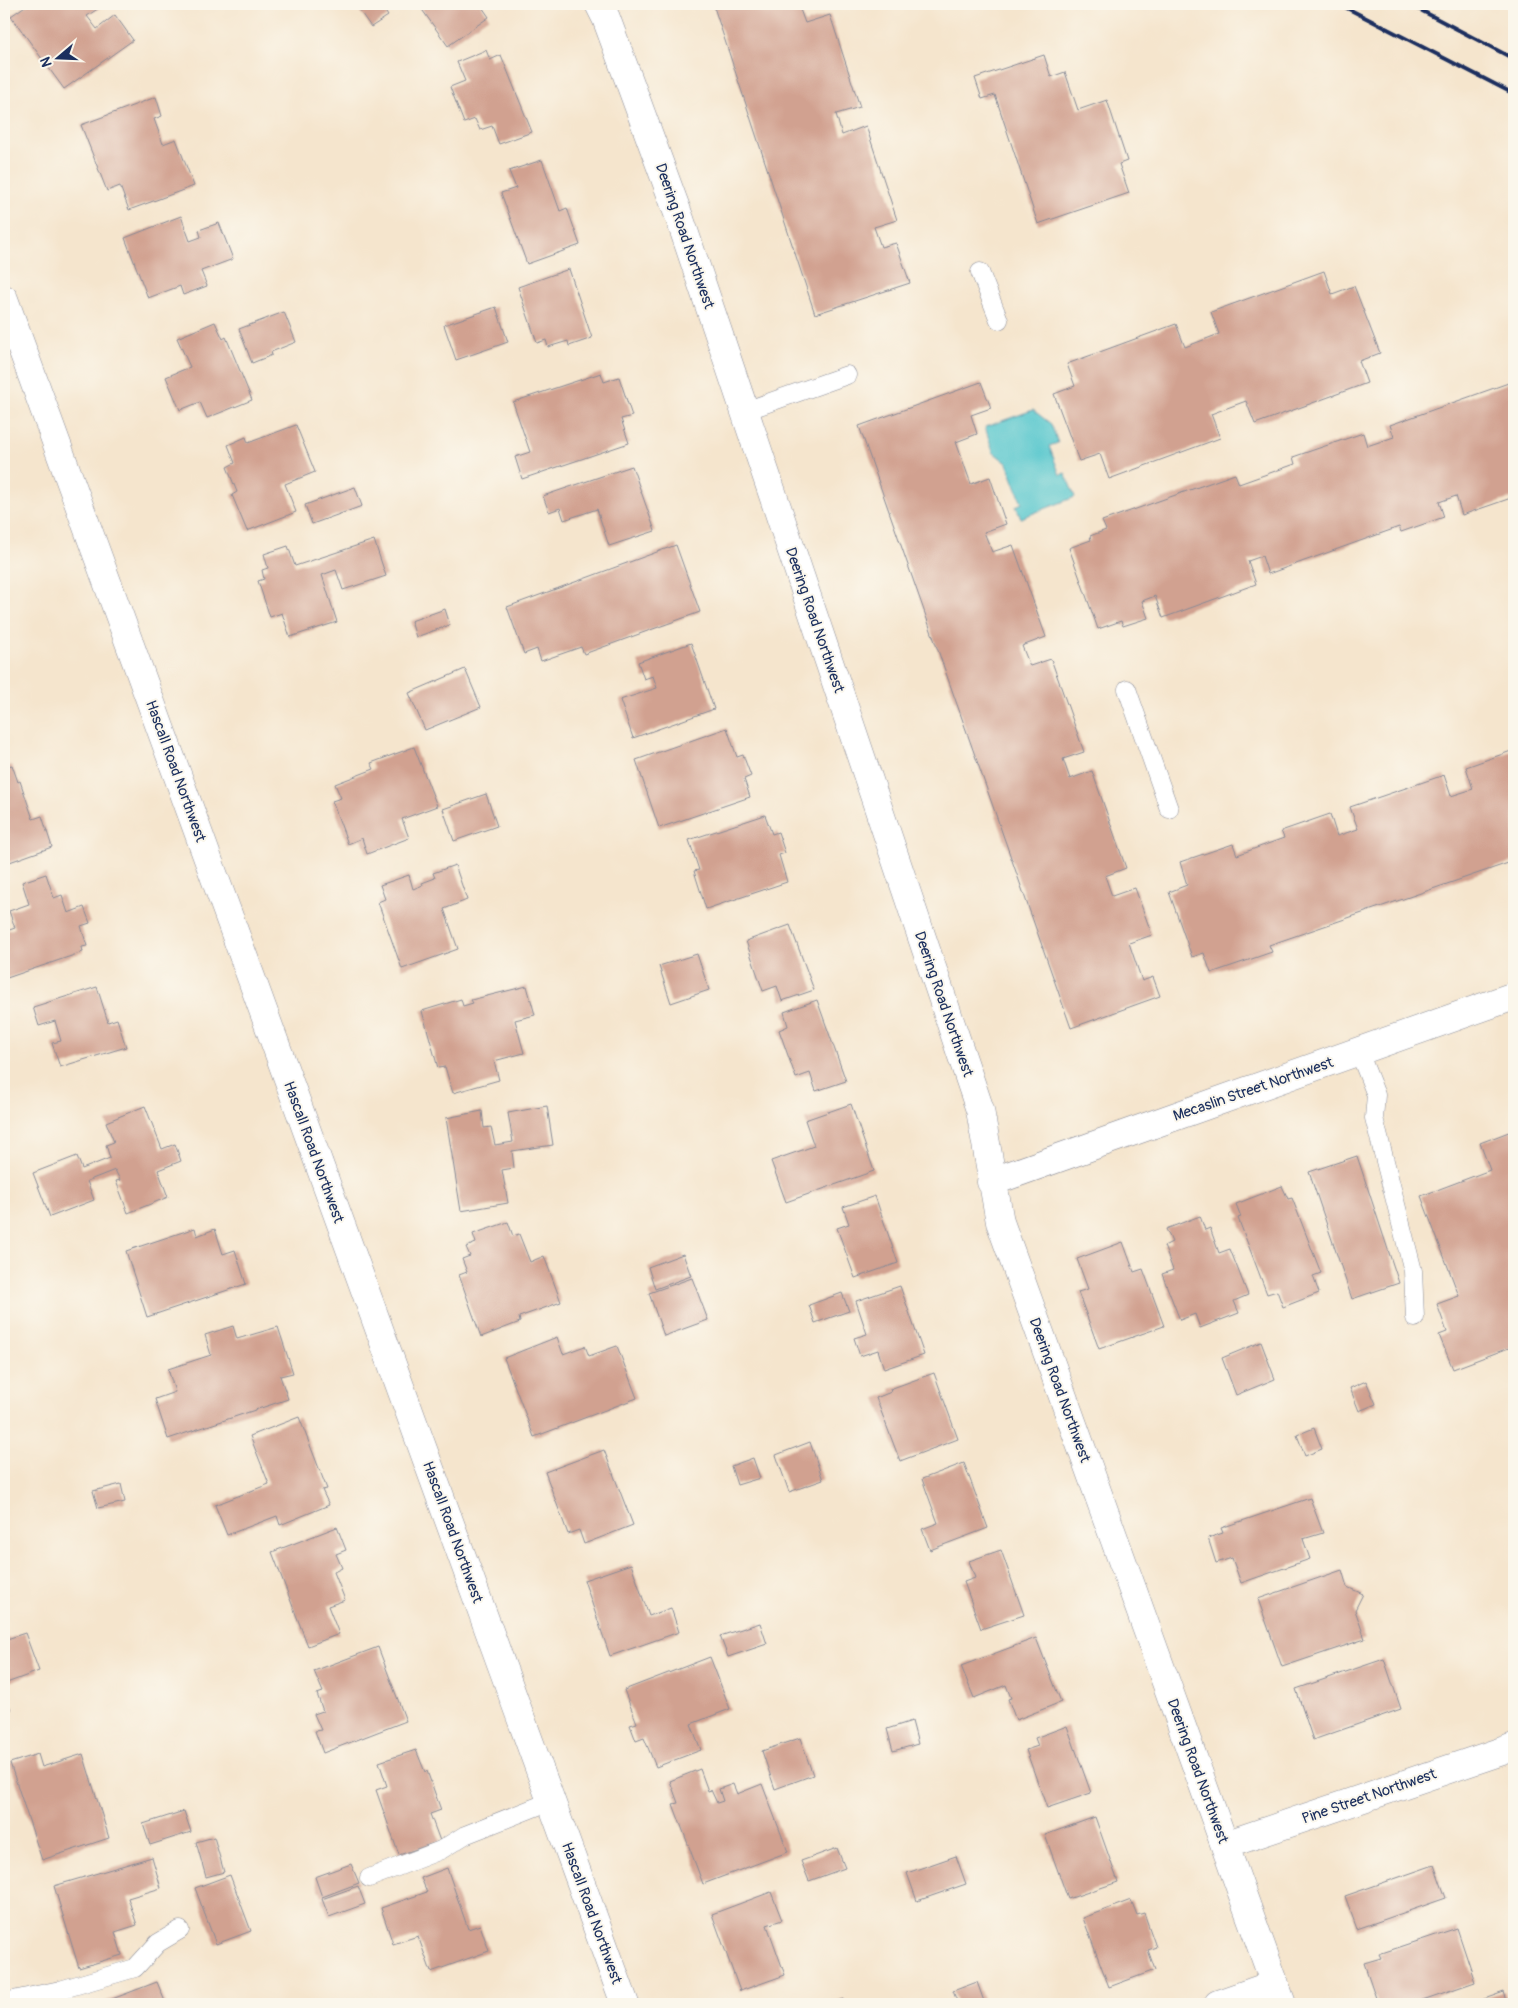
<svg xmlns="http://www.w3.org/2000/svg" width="1518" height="2008" font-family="Pangolin,sans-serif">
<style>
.water{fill:#5ac8ce;stroke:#3a7c96}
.building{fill:#d1a190}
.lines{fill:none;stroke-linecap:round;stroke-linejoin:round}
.lane-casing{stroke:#888a96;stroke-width:19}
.street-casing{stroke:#888a96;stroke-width:29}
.lane{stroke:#fff;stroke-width:18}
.street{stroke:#fff;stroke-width:28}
.rail{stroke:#1b2f5e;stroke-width:4}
.labels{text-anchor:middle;stroke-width:4;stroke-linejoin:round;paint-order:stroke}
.street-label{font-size:15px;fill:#1b2f5e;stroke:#fbf7ec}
</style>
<rect width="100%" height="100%" fill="#fbf7ec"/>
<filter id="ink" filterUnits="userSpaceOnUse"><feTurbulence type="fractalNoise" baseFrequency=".02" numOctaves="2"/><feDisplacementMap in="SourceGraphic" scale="10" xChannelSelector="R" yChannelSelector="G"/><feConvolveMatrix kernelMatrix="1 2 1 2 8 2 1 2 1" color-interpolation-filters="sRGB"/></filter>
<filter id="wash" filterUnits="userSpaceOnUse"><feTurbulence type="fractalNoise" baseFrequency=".0096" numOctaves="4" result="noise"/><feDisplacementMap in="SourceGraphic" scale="20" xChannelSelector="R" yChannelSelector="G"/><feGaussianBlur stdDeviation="1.12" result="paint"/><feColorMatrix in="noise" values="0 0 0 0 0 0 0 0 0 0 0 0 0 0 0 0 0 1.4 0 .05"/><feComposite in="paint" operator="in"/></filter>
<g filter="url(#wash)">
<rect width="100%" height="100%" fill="#f5e5cd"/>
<path class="water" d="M 1033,410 L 1051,424 L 1058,443 L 1049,446 L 1060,475 L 1065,473 L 1075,497 L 1021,518 L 1016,506 L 1022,503 L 1007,463 L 993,452 L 985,427 Z"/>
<g id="blocks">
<path class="building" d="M 28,4 L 105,4 L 87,16 L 97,29 L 115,15 L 133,40 L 64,89 L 11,16 Z
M 368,4 L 380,4 L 388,16 L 371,27 L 359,10 Z
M 418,4 L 480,4 L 489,17 L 448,46 Z
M 713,4 L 798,4 L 805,23 L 830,15 L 860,107 L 836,114 L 842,135 L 866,126 L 897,220 L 874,227 L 881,247 L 896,243 L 910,283 L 815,314 Z
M 486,50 L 490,60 L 501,55 L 532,132 L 499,144 L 492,126 L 480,130 L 475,119 L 464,123 L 450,87 L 465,81 L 457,62 Z
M 1044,55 L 1051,77 L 1065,72 L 1078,110 L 1107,100 L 1127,161 L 1119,164 L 1129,193 L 1038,224 L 995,95 L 982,99 L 975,78 Z
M 156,97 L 162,116 L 154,119 L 163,144 L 176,139 L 194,186 L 129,210 L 120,186 L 107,191 L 81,125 Z
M 542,160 L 560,211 L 567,208 L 580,245 L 527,264 L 501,193 L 516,188 L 509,171 Z
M 181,216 L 190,241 L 201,237 L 199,230 L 219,223 L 233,259 L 201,271 L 207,286 L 183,295 L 180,286 L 148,298 L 125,238 Z
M 569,269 L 592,338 L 569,346 L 568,341 L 548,347 L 546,340 L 537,343 L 518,287 Z
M 1324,271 L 1332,294 L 1354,286 L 1380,353 L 1359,361 L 1367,383 L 1255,424 L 1246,401 L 1211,414 L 1220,438 L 1109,479 L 1100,454 L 1079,461 L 1054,394 L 1075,386 L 1067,364 L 1176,324 L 1185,347 L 1219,334 L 1211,312 Z
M 496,307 L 508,342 L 456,360 L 444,325 Z
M 284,312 L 296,342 L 271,352 L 272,355 L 252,363 L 239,329 Z
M 215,322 L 223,339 L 226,337 L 252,400 L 207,418 L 200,402 L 180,410 L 166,377 L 190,367 L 177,338 Z
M 601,373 L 604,382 L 619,377 L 632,416 L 621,419 L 629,443 L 522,479 L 515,457 L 530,452 L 513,402 Z
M 1514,381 L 1514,497 L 1462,515 L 1456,496 L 1439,502 L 1444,517 L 1401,532 L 1399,527 L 1268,574 L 1262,556 L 1248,561 L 1256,584 L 1163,618 L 1155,596 L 1142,601 L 1148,618 L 1123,626 L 1121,621 L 1098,629 L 1069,548 L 1091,540 L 1090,536 L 1106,530 L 1102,521 L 1235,474 L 1239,484 L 1295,464 L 1293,457 L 1363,433 L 1367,446 L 1394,437 L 1390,425 Z
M 981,382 L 991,408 L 971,415 L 977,434 L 956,442 L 971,484 L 990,477 L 1006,524 L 984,532 L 992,552 L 1013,545 L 1046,637 L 1022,646 L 1030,666 L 1051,659 L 1084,752 L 1063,759 L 1070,779 L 1092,771 L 1126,868 L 1105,876 L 1112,896 L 1135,888 L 1152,935 L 1129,943 L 1142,981 L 1153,977 L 1160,996 L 1071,1028 L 859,426 Z
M 296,425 L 315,472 L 285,484 L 296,512 L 247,531 L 232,495 L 237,492 L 227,467 L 235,463 L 228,445 L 246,437 L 248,443 Z
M 632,466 L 655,531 L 609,546 L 597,509 L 564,520 L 560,508 L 549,512 L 543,496 Z
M 355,487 L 362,506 L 312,524 L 305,505 Z
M 374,540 L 386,576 L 343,590 L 336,570 L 322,575 L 337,622 L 290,637 L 282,613 L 270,617 L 258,581 L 264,579 L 262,570 L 268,568 L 264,554 L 288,546 L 295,566 Z
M 676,545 L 700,612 L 584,654 L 581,647 L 541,661 L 537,649 L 524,654 L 507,607 Z
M 445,609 L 450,625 L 416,637 L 411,621 Z
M 691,643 L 714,709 L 633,738 L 620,700 L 657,688 L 653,676 L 644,679 L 638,662 Z
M 465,669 L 481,707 L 425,730 L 409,693 Z
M 727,728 L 737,757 L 743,755 L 751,776 L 744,779 L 750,797 L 659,828 L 636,760 Z
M 414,747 L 437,806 L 402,819 L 409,838 L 367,854 L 362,838 L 348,844 L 332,801 L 341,798 L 335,784 L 374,769 L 371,763 Z
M 1514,750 L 1514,861 L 1269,945 L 1272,952 L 1211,973 L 1204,953 L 1192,957 L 1169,892 L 1187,885 L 1180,862 L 1233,844 L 1237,855 L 1284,838 L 1281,831 L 1330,814 L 1337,836 L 1358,829 L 1350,807 L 1444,775 L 1451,796 L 1473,789 L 1466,767 Z
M 12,765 L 18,782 L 20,781 L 33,819 L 42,816 L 52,847 L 4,864 L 4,767 Z
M 486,794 L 497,826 L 454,841 L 443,809 Z
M 765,815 L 772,834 L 778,832 L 785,853 L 779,855 L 787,882 L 706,909 L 694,871 L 699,870 L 689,840 Z
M 455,865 L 467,900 L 444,909 L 458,949 L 402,969 L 378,902 L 385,899 L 380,885 L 409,875 L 413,889 L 423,885 L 422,883 L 435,878 L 433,873 Z
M 46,874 L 54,898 L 62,895 L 68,913 L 84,907 L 90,923 L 81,926 L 87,946 L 82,947 L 83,952 L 4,979 L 4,932 L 15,928 L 9,911 L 29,904 L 22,882 Z
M 790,925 L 814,990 L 782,1001 L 777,986 L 763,991 L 746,941 Z
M 697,954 L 709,990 L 671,1003 L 659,966 Z
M 527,986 L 535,1015 L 515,1020 L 524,1053 L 494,1061 L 499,1080 L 453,1093 L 445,1067 L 438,1068 L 422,1011 L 461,999 L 463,1006 L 473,1003 L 471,1000 Z
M 97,987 L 108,1022 L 117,1019 L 126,1047 L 60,1067 L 52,1043 L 61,1041 L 55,1021 L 39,1026 L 33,1007 Z
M 817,1000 L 846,1081 L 816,1091 L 810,1073 L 796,1078 L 779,1030 L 788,1026 L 784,1012 Z
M 851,1104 L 874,1171 L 786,1202 L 771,1161 L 814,1146 L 805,1120 Z
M 145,1106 L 162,1149 L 175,1144 L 181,1161 L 158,1170 L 168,1197 L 128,1213 L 116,1181 L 120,1180 L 115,1170 L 87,1181 L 94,1200 L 50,1217 L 33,1173 L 77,1156 L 82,1169 L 110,1158 L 106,1145 L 114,1142 L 106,1122 Z
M 547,1106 L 553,1145 L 512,1151 L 514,1168 L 502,1170 L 508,1203 L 461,1211 L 446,1118 L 482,1111 L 484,1128 L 491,1127 L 495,1145 L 513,1142 L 508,1113 Z
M 1514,1130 L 1514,1346 L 1453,1369 L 1439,1335 L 1447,1332 L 1437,1304 L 1459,1296 L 1421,1196 L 1490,1170 L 1480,1143 Z
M 1357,1156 L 1399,1283 L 1352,1299 L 1309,1172 Z
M 1282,1186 L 1288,1199 L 1292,1198 L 1321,1273 L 1313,1276 L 1319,1293 L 1283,1307 L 1277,1291 L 1267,1294 L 1238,1218 L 1241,1217 L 1236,1204 Z
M 875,1196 L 898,1263 L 855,1278 L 837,1228 L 849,1224 L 843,1207 Z
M 1200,1216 L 1205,1230 L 1210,1228 L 1219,1253 L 1230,1249 L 1248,1295 L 1234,1301 L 1239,1313 L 1200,1328 L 1195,1314 L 1180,1320 L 1162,1274 L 1173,1270 L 1164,1246 L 1172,1242 L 1166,1229 Z
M 508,1222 L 513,1236 L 519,1234 L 530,1262 L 544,1256 L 561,1302 L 519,1317 L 520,1322 L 481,1337 L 459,1275 L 467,1272 L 462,1259 L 470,1256 L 466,1247 L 476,1243 L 473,1234 Z
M 195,1228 L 197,1236 L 215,1229 L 223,1254 L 235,1250 L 246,1284 L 147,1317 L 126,1251 Z
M 1123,1242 L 1134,1272 L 1143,1269 L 1164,1326 L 1099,1349 L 1078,1292 L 1088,1289 L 1077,1259 Z
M 683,1254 L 691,1276 L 655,1289 L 648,1267 Z
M 692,1278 L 708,1320 L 664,1336 L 649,1293 Z
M 900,1286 L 924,1355 L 884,1369 L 878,1350 L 860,1356 L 854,1338 L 867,1334 L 856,1301 Z
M 842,1293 L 849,1311 L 815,1323 L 809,1305 Z
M 233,1326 L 237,1339 L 278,1327 L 293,1373 L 280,1376 L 288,1399 L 168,1439 L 155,1399 L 175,1392 L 168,1369 L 211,1355 L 205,1335 Z
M 557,1337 L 563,1354 L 585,1346 L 589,1356 L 617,1346 L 637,1398 L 534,1437 L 504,1358 Z
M 1261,1342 L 1275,1379 L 1236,1395 L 1222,1358 Z
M 934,1373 L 958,1439 L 900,1461 L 876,1398 L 891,1392 L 890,1389 Z
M 1366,1381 L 1376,1404 L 1359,1411 L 1350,1388 Z
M 299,1417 L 327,1489 L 322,1490 L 329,1505 L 280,1525 L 277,1516 L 227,1535 L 215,1505 L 269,1484 L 250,1436 Z
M 1314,1428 L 1322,1449 L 1305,1456 L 1297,1435 Z
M 810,1442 L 823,1480 L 789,1492 L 776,1455 Z
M 604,1450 L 633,1525 L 584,1544 L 579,1530 L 568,1534 L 545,1472 Z
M 753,1458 L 760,1478 L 737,1485 L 731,1466 Z
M 964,1463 L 988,1528 L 930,1550 L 922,1529 L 938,1523 L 922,1479 Z
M 121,1484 L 125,1502 L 98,1508 L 93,1491 Z
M 1310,1498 L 1323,1533 L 1303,1539 L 1310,1559 L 1241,1583 L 1232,1558 L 1216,1563 L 1208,1538 L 1223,1533 L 1221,1528 Z
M 337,1527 L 346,1550 L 336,1554 L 342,1568 L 334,1572 L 345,1600 L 328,1606 L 339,1634 L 308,1646 L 272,1552 Z
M 1001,1550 L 1024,1615 L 981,1629 L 964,1582 L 975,1578 L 969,1561 Z
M 631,1564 L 649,1616 L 671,1608 L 679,1632 L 610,1656 L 584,1580 Z
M 1342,1570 L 1347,1587 L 1363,1594 L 1355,1610 L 1365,1639 L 1282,1667 L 1258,1599 Z
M 760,1623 L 767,1644 L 728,1657 L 720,1636 Z
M 25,1633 L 39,1671 L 4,1684 L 4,1640 Z
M 1036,1638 L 1061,1702 L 1016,1720 L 1008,1699 L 1011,1698 L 1006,1685 L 974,1698 L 961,1666 Z
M 378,1647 L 406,1721 L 323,1753 L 315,1731 L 321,1730 L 314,1714 L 323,1711 L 317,1694 L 323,1692 L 314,1671 Z
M 710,1657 L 730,1709 L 691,1724 L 701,1750 L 656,1767 L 644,1738 L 636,1741 L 630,1725 L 637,1723 L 624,1690 Z
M 1384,1659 L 1401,1709 L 1313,1740 L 1296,1689 Z
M 4,1691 L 11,1710 L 4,1713 Z
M 912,1721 L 918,1744 L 893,1751 L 887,1729 Z
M 1067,1726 L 1091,1793 L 1047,1808 L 1026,1750 L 1038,1746 L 1035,1738 Z
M 800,1738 L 813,1775 L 775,1789 L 762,1751 Z
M 416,1750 L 425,1772 L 427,1771 L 441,1810 L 430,1814 L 440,1841 L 399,1855 L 376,1790 L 387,1786 L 379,1762 Z
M 38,1754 L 42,1767 L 83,1754 L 109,1838 L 42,1860 L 10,1763 Z
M 700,1769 L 708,1791 L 711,1790 L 717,1803 L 723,1801 L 719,1789 L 733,1784 L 737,1794 L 762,1784 L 788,1852 L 703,1884 L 673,1804 L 678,1803 L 670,1781 Z
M 184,1811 L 191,1832 L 150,1845 L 143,1824 Z
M 1095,1817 L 1118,1882 L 1068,1899 L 1045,1835 Z
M 214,1837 L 224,1872 L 206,1877 L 196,1842 Z
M 837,1848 L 845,1868 L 809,1881 L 801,1861 Z
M 956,1856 L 966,1884 L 917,1901 L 907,1873 Z
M 152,1857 L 161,1888 L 128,1898 L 137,1925 L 115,1932 L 122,1955 L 79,1968 L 54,1886 Z
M 351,1864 L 359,1883 L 322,1897 L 315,1877 Z
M 1434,1865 L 1446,1898 L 1357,1929 L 1345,1896 Z
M 447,1868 L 468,1929 L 480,1925 L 489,1951 L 431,1972 L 418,1936 L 393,1944 L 381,1908 L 427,1892 L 421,1878 Z
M 230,1875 L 251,1931 L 216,1944 L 195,1888 Z
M 358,1886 L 365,1904 L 329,1917 L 322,1899 Z
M 771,1892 L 782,1920 L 767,1925 L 785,1975 L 740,1991 L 712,1914 Z
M 1131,1900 L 1137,1915 L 1144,1913 L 1156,1947 L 1148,1950 L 1155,1970 L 1109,1987 L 1083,1918 Z
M 1457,1928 L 1475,1982 L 1411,2004 L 1378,2004 L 1364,1963 L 1381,1958 L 1379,1954 Z
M 157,1982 L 166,2004 L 99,2004 Z
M 977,1982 L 985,2004 L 958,2004 L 953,1991 Z
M 1504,1992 L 1508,2004 L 1470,2004 Z
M 843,1999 L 844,2004 L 829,2004 Z"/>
</g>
</g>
<g filter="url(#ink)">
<use href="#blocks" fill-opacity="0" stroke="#888a96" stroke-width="1"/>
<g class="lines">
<g class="lane-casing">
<path id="lane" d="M 980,272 L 999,320
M 745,411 L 847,375
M 1127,689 L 1169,809
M 1359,1052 L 1376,1095 L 1374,1118 L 1413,1271 L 1415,1318
M 369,1878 L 441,1850 L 465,1835 L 551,1801
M 4,2002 L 60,1990 L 135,1968 L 158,1943 L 180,1930"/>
</g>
<g class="street-casing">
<path id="street" d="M 599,4 L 606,18 L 680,219 L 980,1110 L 1000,1222 L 1282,2004
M 4,299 L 625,2004
M 991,1182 L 1514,996
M 1225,1845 L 1514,1747
M 1218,2004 L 1275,1984"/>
</g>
<use href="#lane" class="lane"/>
<use href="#street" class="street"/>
<path class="rail" d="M 1339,4 L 1514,94
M 1409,4 L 1514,59"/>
</g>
</g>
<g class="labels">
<g class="street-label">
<text transform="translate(685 236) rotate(71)" y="5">Deering Road Northwest</text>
<text transform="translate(815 620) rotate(71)" y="5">Deering Road Northwest</text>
<text transform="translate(176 771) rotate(70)" y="5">Hascall Road Northwest</text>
<text transform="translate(944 1004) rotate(71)" y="5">Deering Road Northwest</text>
<text transform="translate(1253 1089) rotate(-19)" y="5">Mecaslin Street Northwest</text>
<text transform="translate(314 1152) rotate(70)" y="5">Hascall Road Northwest</text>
<text transform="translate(1060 1390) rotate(70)" y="5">Deering Road Northwest</text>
<text transform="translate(453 1532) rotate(70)" y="5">Hascall Road Northwest</text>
<text transform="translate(1198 1771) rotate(70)" y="5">Deering Road Northwest</text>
<text transform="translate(1369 1796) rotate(-19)" y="5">Pine Street Northwest</text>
<text transform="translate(592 1913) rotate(70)" y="5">Hascall Road Northwest</text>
</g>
</g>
<rect width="1518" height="2008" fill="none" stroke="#fbf7ec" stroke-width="20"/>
<g transform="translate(58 58) rotate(251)" stroke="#fbf7ec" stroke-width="4" paint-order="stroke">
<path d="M0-4L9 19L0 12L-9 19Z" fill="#1b2f5e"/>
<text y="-8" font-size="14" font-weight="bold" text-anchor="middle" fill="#1b2f5e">N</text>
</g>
</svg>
